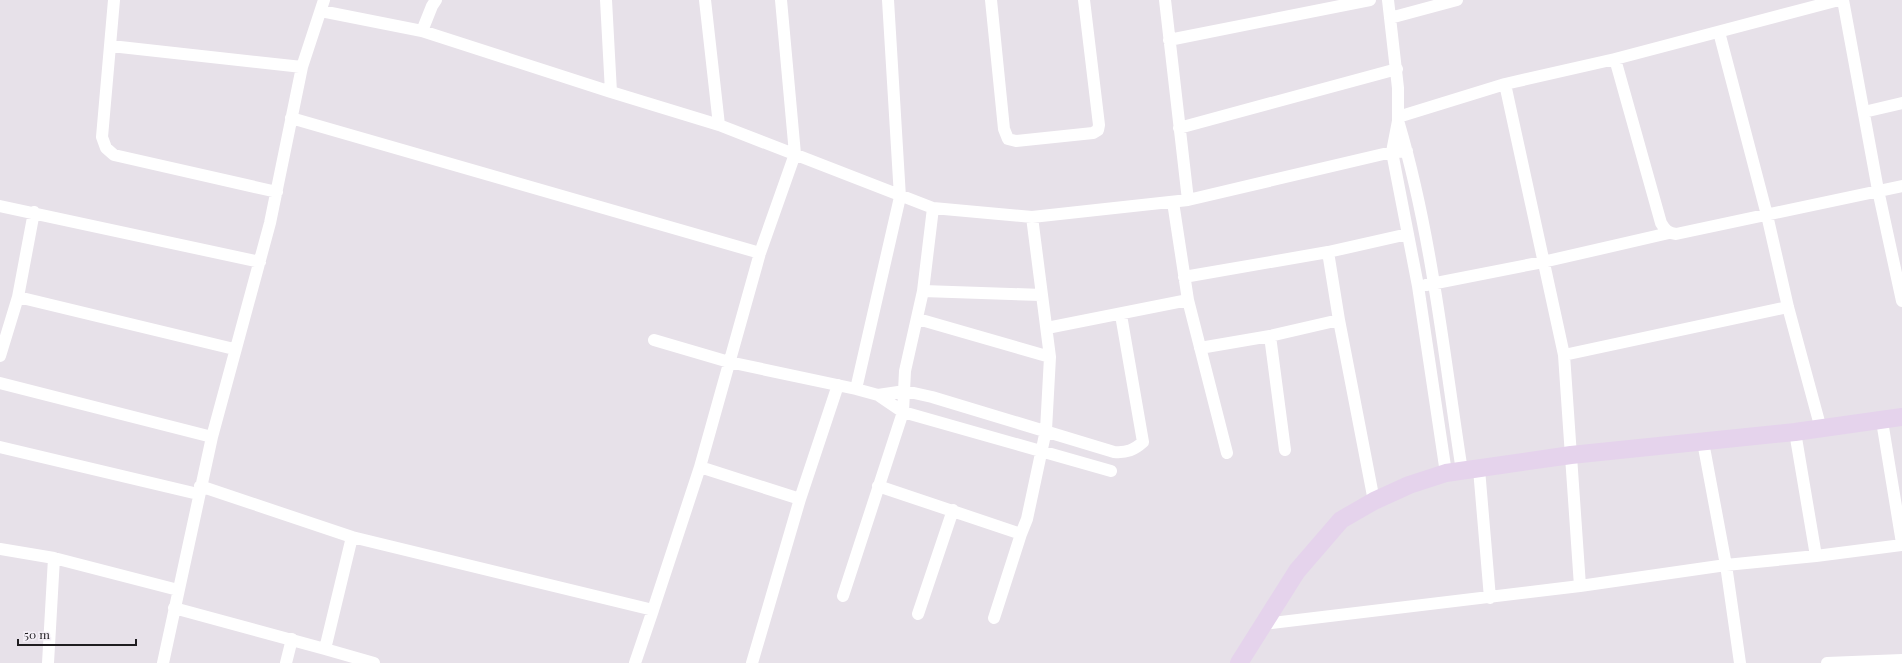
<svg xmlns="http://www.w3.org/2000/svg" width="1902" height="663" font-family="'Playfair Display',serif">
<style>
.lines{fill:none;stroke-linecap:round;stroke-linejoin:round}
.street{stroke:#fff;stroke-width:12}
.secondary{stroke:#e5d3ec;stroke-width:18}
</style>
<rect width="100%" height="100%" fill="#e7e1e9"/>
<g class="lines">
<path class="street" d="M 114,0 L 102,137 L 106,148 L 114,155 L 277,192
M 606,0 L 611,92 L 719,125 L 933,208 L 923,291 L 905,371 L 903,412 L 843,596
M 705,0 L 719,125
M 991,0 L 1004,129 L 1008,139 L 1016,141 L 1093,133 L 1098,130 L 1099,125 L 1084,0
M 1165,0 L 1188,200
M 1388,0 L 1398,88 L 1398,121 L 1392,152 L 1418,286 L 1446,473
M 1843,0 L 1878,190 L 1902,301
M 321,11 L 422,31 L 611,92
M 1390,18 L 1457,0
M 422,31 L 432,6 L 436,0
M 1719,32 L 1767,215 L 1788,307 L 1821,429
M 1169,40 L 1370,0
M 111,46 L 302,67
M 1615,59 L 1661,223 C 1665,230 1668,233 1676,234 L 1902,186
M 1505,84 L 1564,355 L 1788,307
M 1864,112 L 1902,103
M 1398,117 L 1505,84 L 1615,59 L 1839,0
M 291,118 L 760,253
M 1399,124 C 1432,236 1444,356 1462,471
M 1179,128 L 1397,69
M 0,206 L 260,262
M 933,208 L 1032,217 L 1188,200 L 1392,152 L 1407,151
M 1032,217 L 1042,295
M 1184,277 L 1328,252
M 1426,285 L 1543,262 L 1669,233
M 923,291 L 1042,295 L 1050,357
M 18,297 L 234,349
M 1188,300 L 1227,453
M 1339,320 L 1374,501
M 1047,328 L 1188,300 L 1173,202
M 654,340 L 729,362 L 856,389 L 878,395 L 903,412 L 1111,471
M 1200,348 L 1270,336
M 0,356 L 18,297 L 34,212
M 0,383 L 212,437
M 856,389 L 900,197 L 888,0
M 878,395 L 905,391 L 932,397 L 1114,452 C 1127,453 1134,450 1143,442 L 1121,315
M 1882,421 L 1902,543
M 1795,432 L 1816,556
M 0,447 L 198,494
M 1285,450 L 1270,336 L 1339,320 L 1328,252 L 1408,234
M 700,467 L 800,499
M 1479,469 L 1490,598
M 200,486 L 352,537
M 878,486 L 1021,534 L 1027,519 L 1046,430 L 1050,357 L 918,319
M 0,549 L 54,558 L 178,590
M 1580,586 L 1726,565 L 1703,442
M 174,608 L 325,649
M 918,614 L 953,510
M 994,618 L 1021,534
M 1264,624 L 1580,586 L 1564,355
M 48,663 L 54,558
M 163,663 L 212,437 L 270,223 L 302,67 L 324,0
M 286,663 L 292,639
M 374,663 L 325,649 L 352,537 L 653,610 L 700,467 L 760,253 L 795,154 L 781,0
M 635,663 L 653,610
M 752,663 L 800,499 L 838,385
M 1740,663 L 1726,565 L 1816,556 L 1902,545
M 1827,663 L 1902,660"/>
<path class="secondary" d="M 1239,663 L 1297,571 L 1341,520 L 1374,501 L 1409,485 L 1446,473 L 1571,455 L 1795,432 L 1902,417"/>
</g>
<path d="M18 639v6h118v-6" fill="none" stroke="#1f1d20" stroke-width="2"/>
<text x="24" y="639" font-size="12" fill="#1f1d20" stroke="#f4eff7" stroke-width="3" paint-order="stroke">50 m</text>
</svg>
